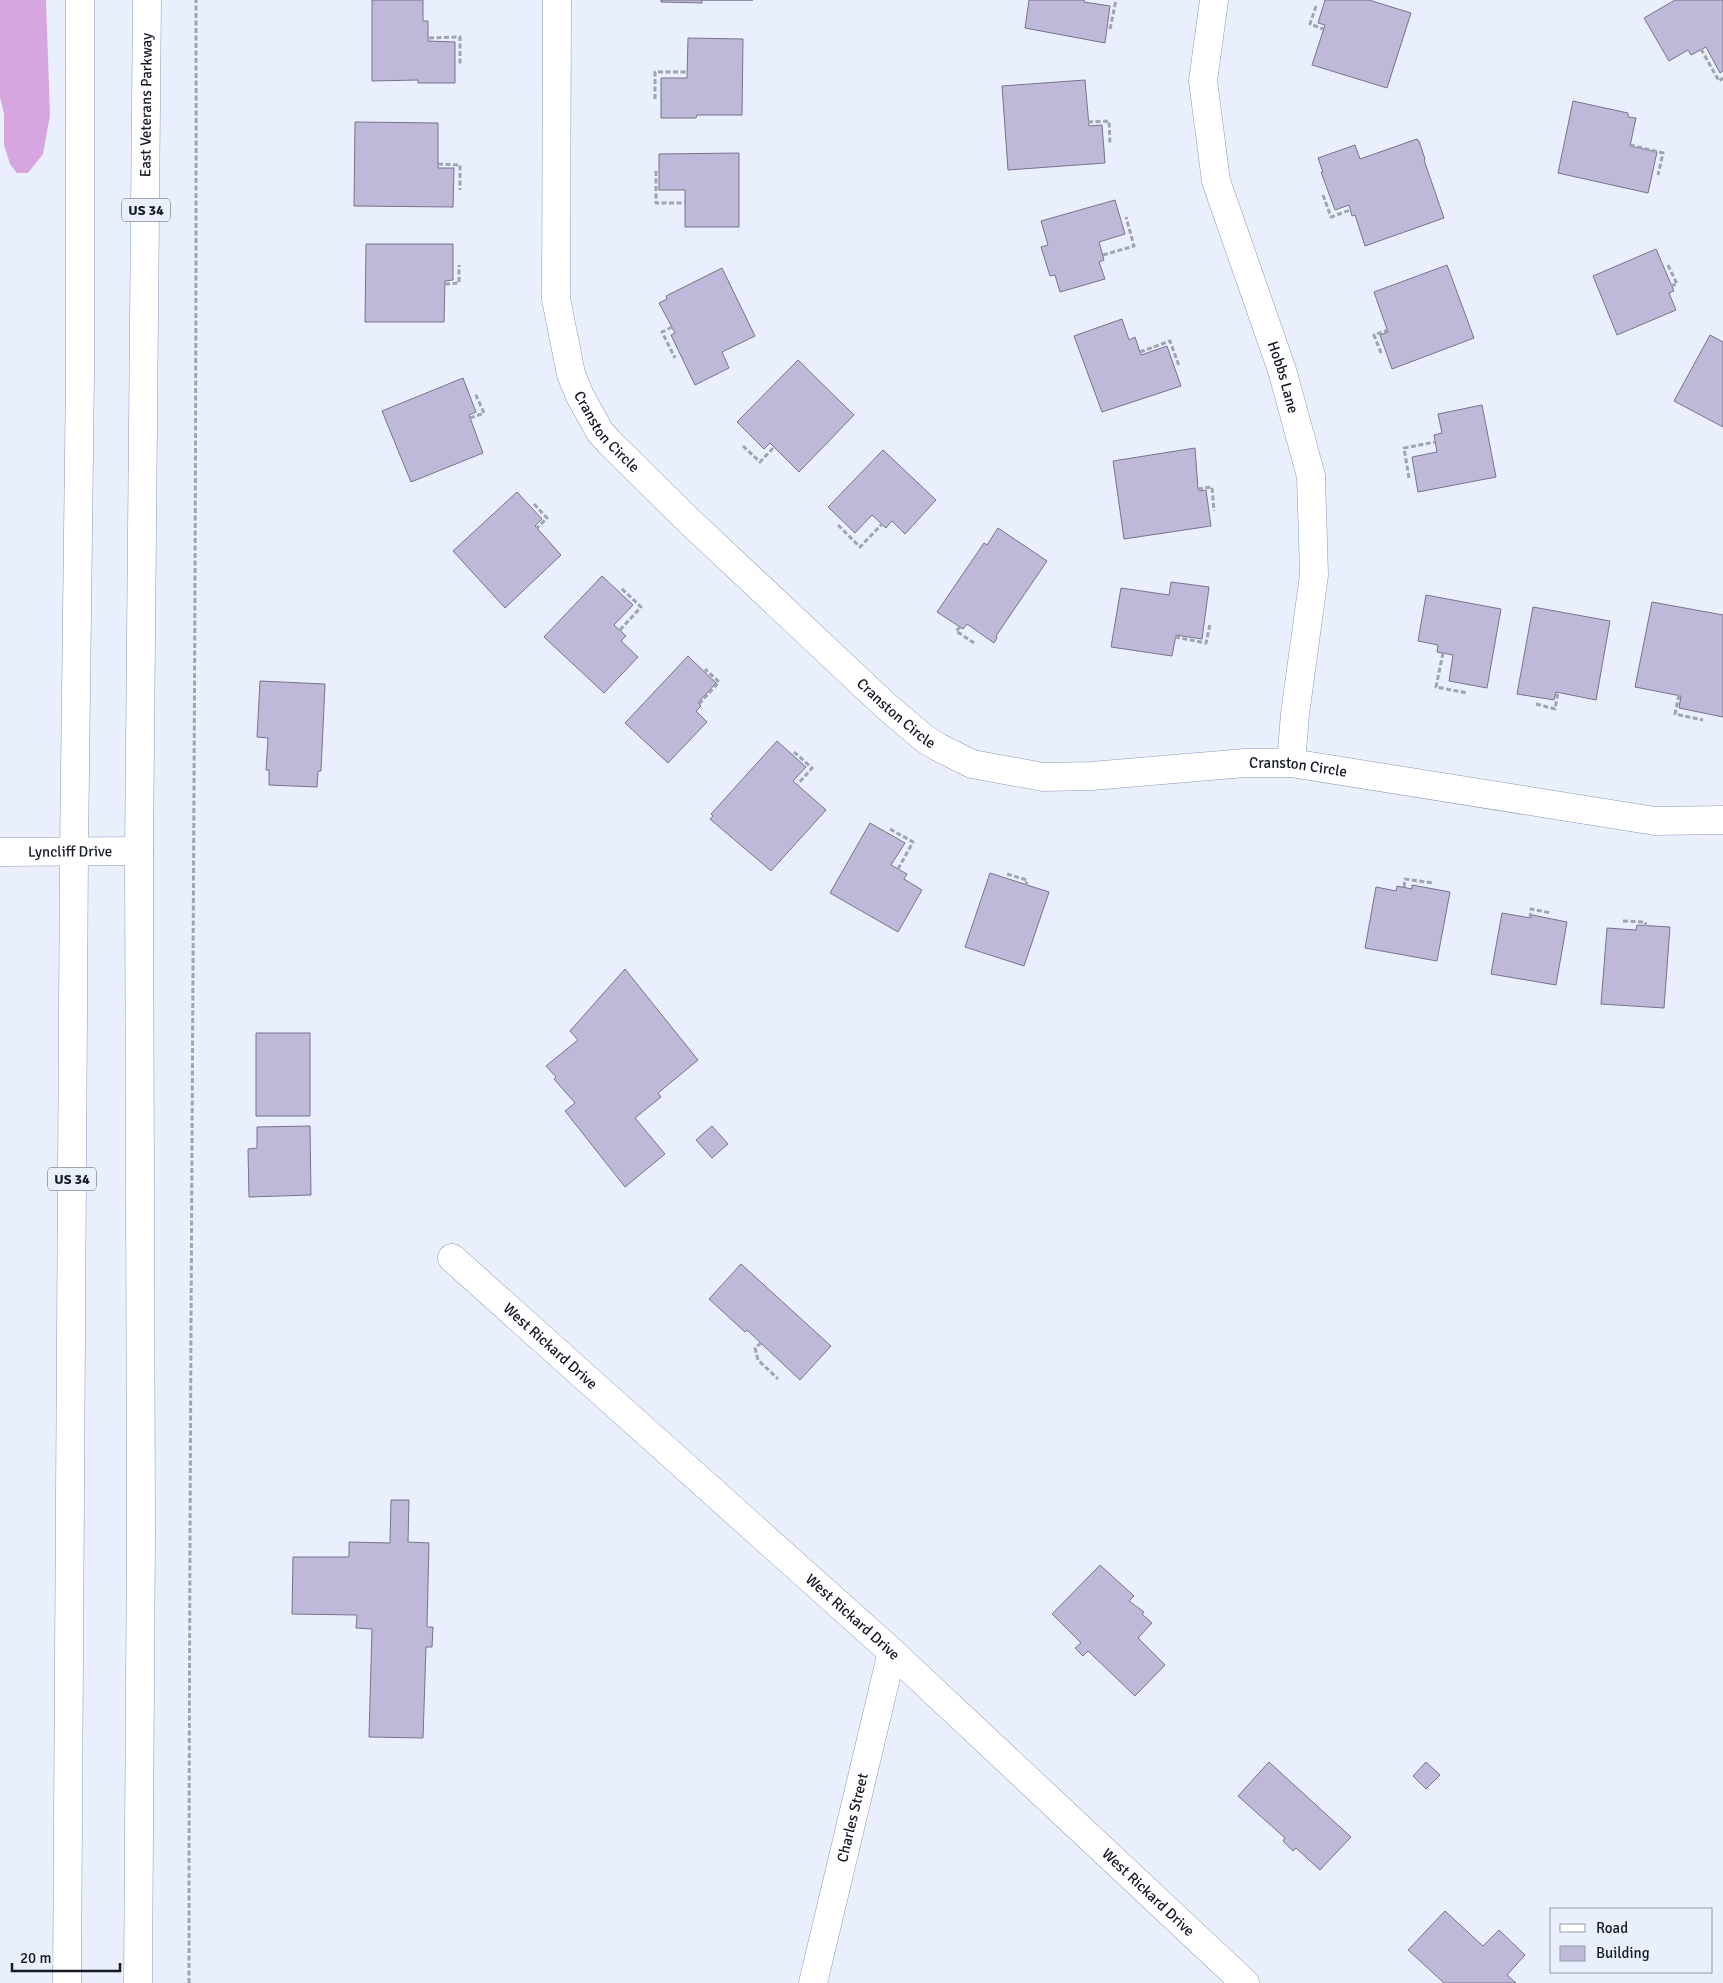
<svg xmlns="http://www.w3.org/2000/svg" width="1723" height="1983" font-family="Signika,sans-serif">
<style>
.forest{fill:#d7a5e0}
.building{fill:#beb9d9;stroke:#77728f}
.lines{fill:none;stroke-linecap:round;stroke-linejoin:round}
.minor-casing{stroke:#8c99b6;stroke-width:29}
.primary-casing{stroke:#8c99b6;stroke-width:29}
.path{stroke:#9ea4b0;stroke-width:3;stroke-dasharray:5 2.5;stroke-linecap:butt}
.minor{stroke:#fff;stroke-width:28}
.primary{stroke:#fff;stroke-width:28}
.labels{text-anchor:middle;stroke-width:4;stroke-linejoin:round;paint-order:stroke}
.shield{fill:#e9effc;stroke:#555a66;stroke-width:1}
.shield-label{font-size:14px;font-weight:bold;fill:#151a25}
.street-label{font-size:15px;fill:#151a25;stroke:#e9effc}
</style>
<rect width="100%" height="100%" fill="#e9effc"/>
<path class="forest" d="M 0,0 L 46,0 L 50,115 L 43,154 L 28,173 L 17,173 L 10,164 L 4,145 L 4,114 L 0,97 Z"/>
<path class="building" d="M 372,0 L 423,0 L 423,21 L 428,21 L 428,41 L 455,42 L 455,83 L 418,83 L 418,80 L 372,81 Z
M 661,0 L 753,0 L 702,0 L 702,3 L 661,2 Z
M 1029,0 L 1084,0 L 1084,2 L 1110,6 L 1105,43 L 1025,28 Z
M 1325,0 L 1369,0 L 1411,13 L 1387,88 L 1312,65 L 1325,25 L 1318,23 Z
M 1675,0 L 1723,0 L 1723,71 L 1720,73 L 1706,47 L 1691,55 L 1688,50 L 1669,61 L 1644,18 Z
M 688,38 L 743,39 L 742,115 L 697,115 L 696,118 L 661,118 L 661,78 L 687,78 Z
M 1085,80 L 1089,126 L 1102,125 L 1105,163 L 1008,170 L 1002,86 Z
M 1573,101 L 1628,113 L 1628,117 L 1636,118 L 1630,146 L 1657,152 L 1648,193 L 1558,173 Z
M 355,122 L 438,123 L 438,168 L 454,168 L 453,207 L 354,206 Z
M 1417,139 L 1418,141 L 1419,141 L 1425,159 L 1424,160 L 1444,218 L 1365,246 L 1355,215 L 1352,216 L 1349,205 L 1335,210 L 1321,172 L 1323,172 L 1318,158 L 1355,145 L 1360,159 Z
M 739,153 L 739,227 L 685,227 L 685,190 L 659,190 L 659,154 Z
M 1115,200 L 1125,234 L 1099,242 L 1104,260 L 1099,262 L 1105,279 L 1060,292 L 1055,275 L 1050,276 L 1041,247 L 1048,245 L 1041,221 Z
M 366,244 L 453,244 L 453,280 L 445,281 L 444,322 L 365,322 Z
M 1656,249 L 1674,291 L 1669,293 L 1676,310 L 1617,335 L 1593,276 Z
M 1447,265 L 1474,338 L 1392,369 L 1380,335 L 1388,332 L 1374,292 Z
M 722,268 L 755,336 L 722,352 L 729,368 L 695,385 L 671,335 L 675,333 L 659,303 L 667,299 L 666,296 Z
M 1122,319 L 1129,340 L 1135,337 L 1141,355 L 1167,346 L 1181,386 L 1102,412 L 1074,336 Z
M 1710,335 L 1723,342 L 1723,427 L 1674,401 Z
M 798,360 L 854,415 L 799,472 L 770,443 L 764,449 L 737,422 Z
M 463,378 L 476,412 L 469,415 L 483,453 L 411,482 L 382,411 Z
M 1482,405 L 1496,477 L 1418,492 L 1412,457 L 1437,452 L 1434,435 L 1442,433 L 1438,414 Z
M 1195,448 L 1198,489 L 1199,491 L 1206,490 L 1211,526 L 1124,539 L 1113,461 Z
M 883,450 L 936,500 L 905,534 L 892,521 L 886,528 L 872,515 L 855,533 L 828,507 Z
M 517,492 L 542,519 L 535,526 L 561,555 L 505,608 L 453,551 Z
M 998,528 L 1047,561 L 996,636 L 997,638 L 994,643 L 967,624 L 963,629 L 937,612 L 984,543 L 987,545 Z
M 602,576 L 633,605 L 614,625 L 626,636 L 621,641 L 638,657 L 604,693 L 544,637 Z
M 1171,582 L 1209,587 L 1202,639 L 1176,635 L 1172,656 L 1111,647 L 1121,588 L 1169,595 Z
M 1426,595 L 1501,609 L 1487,688 L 1449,681 L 1453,655 L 1437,652 L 1438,645 L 1418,641 Z
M 1652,602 L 1723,615 L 1723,717 L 1679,708 L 1681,696 L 1635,687 Z
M 1533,607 L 1610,621 L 1596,700 L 1556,692 L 1554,700 L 1517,694 Z
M 688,656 L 716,683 L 698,703 L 701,706 L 696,711 L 707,722 L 668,763 L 625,723 Z
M 260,681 L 325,684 L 321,771 L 318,771 L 317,787 L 269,785 L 269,770 L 266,770 L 268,738 L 257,737 Z
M 777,741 L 806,767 L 793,781 L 826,810 L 771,871 L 710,819 L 713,816 L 711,814 Z
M 870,823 L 905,843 L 891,865 L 907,874 L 904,879 L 922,890 L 898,932 L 830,893 Z
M 990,873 L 1049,892 L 1024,966 L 965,947 Z
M 1412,885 L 1450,892 L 1437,961 L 1365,948 L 1376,887 L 1396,891 L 1397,886 L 1412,889 Z
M 1502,913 L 1531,918 L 1532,915 L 1567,922 L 1556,985 L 1491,974 Z
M 1637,925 L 1670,927 L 1664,1008 L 1601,1004 L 1607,928 L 1636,930 Z
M 625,969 L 698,1060 L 658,1093 L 661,1097 L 635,1118 L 665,1154 L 625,1187 L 565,1111 L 575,1103 L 554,1079 L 556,1077 L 546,1066 L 578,1040 L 570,1031 Z
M 256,1033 L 310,1033 L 310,1116 L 256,1116 Z
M 310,1126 L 311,1195 L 249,1197 L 248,1149 L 257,1148 L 257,1127 Z
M 712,1126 L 728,1144 L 712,1158 L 696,1140 Z
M 741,1264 L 831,1346 L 800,1380 L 747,1330 L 745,1332 L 709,1299 Z
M 391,1500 L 409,1500 L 408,1542 L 429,1543 L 427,1627 L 433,1627 L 432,1647 L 426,1647 L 423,1738 L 369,1737 L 372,1629 L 356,1628 L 357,1615 L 292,1614 L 293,1557 L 349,1557 L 349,1542 L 390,1543 Z
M 1100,1565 L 1134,1596 L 1129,1601 L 1144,1612 L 1142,1614 L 1152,1623 L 1138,1638 L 1165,1665 L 1135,1696 L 1088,1651 L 1083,1656 L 1075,1648 L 1081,1643 L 1052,1614 Z
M 1269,1762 L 1351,1837 L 1320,1870 L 1296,1848 L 1293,1851 L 1283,1841 L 1285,1838 L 1238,1796 Z
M 1426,1762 L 1440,1775 L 1426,1789 L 1413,1776 Z
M 1445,1911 L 1483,1946 L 1499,1930 L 1525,1955 L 1507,1975 L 1516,1983 L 1444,1983 L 1408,1950 Z"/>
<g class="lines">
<g class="minor-casing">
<g id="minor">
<path id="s1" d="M 557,0 L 556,299 L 571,374 L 580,396 L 600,432 L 609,442 L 687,519 L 886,706 L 925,739 L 938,747 L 972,764 L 1043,777 L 1092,776 L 1245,763 L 1291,763 L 1655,821 L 1723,820"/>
<path id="s2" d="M 1214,0 L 1203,81 L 1216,181 L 1282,370 L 1311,476 L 1314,575 L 1295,714 L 1291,763"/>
<path id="s3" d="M 0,852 L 139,851"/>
<path id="s4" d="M 452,1258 L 892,1652 L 1245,1983"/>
<path id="s5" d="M 813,1983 L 892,1652"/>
</g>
</g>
<g class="primary-casing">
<g id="primary">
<path d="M 67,1983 L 74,851 L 80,375 L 80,0"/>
<path id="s6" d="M 138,1983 L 141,1535 L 139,851 L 147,0"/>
</g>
</g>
<path class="path" d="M 1316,6 L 1310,24 L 1323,29
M 1110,29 L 1116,0
M 429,38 L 460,37 L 460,65
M 1701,49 L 1719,81 L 1723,78
M 655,99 L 655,72 L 687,72
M 1088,122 L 1109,121 L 1110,143
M 1630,145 L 1663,153 L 1658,175
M 438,164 L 460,165 L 460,190
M 656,171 L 656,203 L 685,203
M 1323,195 L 1331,217 L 1350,210
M 1103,255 L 1134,246 L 1126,217
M 1668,265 L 1677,284 L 1671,286
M 445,284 L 459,283 L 459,265
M 672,327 L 662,332 L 675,358
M 1140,352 L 1170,341 L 1179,366
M 1381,353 L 1374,335 L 1388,330
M 470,418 L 484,413 L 475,393
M 743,446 L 760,462 L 774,447
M 1409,478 L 1404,448 L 1435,442
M 1198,489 L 1212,487 L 1214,511
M 534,504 L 547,518 L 537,528
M 838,525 L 860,547 L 882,524
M 960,627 L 956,631 L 974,643
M 620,630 L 641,607 L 621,588
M 1175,637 L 1206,643 L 1210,624
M 1443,653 L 1436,687 L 1467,693
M 1679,695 L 1675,714 L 1703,720
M 699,704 L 719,682 L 705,669
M 1536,704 L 1555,709 L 1558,692
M 794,752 L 812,768 L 798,784
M 890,829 L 913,842 L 898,869
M 1007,874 L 1027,880 L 1026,885
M 1404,887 L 1405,879 L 1433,883
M 1530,918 L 1531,909 L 1551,913
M 1623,921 L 1645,922 L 1646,926
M 761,1343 L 755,1348 L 758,1360 L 778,1379
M 189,1983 C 189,1322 197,661 196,0"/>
<use href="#minor" class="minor"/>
<use href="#primary" class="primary"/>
</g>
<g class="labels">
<g class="shield">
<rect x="122" y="198.5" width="48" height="23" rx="4"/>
<rect x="48" y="1167.5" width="48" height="23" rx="4"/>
</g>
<g class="shield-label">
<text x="146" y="215">US 34</text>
<text x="72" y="1184">US 34</text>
</g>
<g class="street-label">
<text dy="5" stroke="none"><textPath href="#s6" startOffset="1878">East Veterans Parkway</textPath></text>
<text dy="5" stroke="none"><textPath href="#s2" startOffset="390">Hobbs Lane</textPath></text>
<text dy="5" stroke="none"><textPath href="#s1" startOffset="444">Cranston Circle</textPath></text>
<text dy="5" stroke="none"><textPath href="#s1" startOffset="849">Cranston Circle</textPath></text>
<text dy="5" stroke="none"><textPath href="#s1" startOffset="1269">Cranston Circle</textPath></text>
<text dy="5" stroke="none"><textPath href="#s3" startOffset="70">Lyncliff Drive</textPath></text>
<text dy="5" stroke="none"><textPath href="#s4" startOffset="132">West Rickard Drive</textPath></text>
<text dy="5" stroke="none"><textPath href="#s4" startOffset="538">West Rickard Drive</textPath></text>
<text dy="5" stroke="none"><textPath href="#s5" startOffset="170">Charles Street</textPath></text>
<text dy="5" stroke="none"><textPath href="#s4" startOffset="942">West Rickard Drive</textPath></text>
</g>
</g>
<rect x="1550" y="1908" width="162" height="65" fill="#e9effc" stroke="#949aa6"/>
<rect x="1560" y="1924" width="25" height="8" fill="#ffffff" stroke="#949aa6"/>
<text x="1596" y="1933" font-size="15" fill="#151a25">Road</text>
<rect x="1560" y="1946" width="25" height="15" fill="#beb9d9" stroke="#949aa6"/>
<text x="1596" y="1958" font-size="15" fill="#151a25">Building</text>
<path d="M12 1963v8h108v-8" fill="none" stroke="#151a25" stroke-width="2.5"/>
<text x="20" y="1963" font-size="15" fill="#151a25" stroke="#e9effc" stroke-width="4" paint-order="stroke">20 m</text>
</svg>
